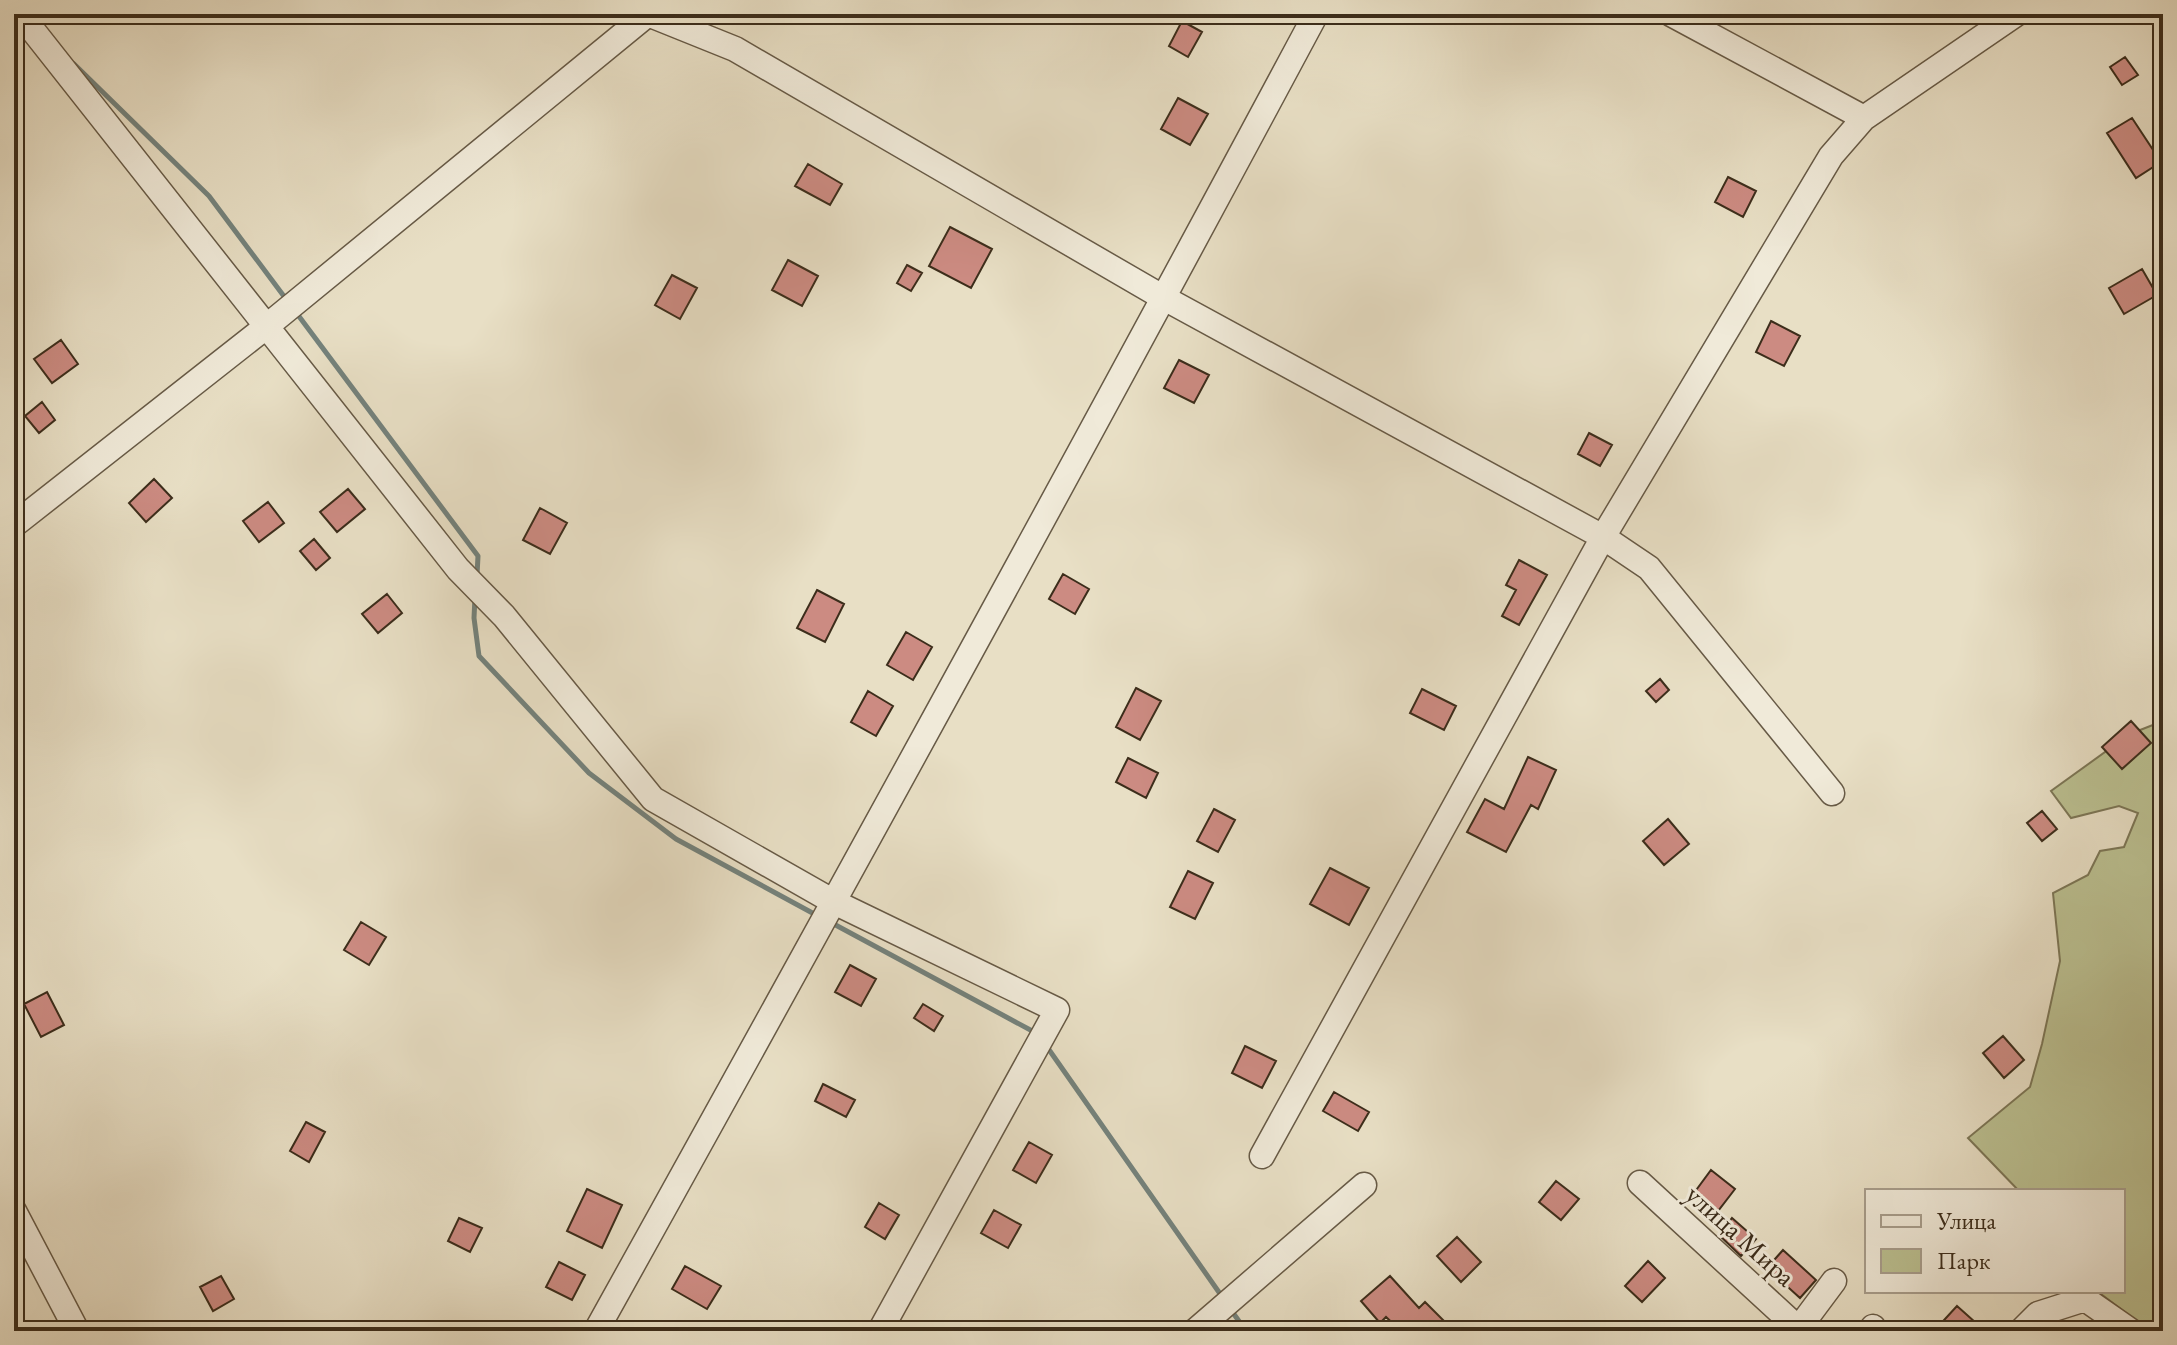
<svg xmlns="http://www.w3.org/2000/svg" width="2177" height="1345" font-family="'EB Garamond',serif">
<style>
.green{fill:#bbc091;stroke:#7c7656;stroke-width:2}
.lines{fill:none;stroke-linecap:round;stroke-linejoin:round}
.stream{stroke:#74827c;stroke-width:5}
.building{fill:#cc8b82;stroke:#3c2d1b;stroke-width:2}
.minor-casing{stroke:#675a46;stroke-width:27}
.minor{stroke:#f0ead9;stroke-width:24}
.labels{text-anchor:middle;stroke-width:6;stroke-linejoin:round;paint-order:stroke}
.street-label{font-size:28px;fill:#3c2d1b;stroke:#f0ead9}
</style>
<rect width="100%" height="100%" fill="#e8dfc5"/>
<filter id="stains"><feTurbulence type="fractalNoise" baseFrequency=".0025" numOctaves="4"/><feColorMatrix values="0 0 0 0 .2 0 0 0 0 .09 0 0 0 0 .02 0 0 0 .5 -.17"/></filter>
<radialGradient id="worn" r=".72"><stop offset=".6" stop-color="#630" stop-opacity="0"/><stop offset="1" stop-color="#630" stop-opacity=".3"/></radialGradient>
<path class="green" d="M 2163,721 L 2163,1331 L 2150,1331 L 2097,1291 L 2123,1291 L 2123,1191 L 2019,1191 L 1968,1138 L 2030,1087 L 2042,1044 L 2060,961 L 2053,893 L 2088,875 L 2100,851 L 2124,847 L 2138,813 L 2119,806 L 2071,818 L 2051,791 L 2130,734 Z"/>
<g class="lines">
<path class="stream" d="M 74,64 L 209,196 L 286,299
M 295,311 L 478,556 L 477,575
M 475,597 L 474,618 L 479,656 L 589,773 L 676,839 L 818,916
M 830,922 L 1036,1033
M 1045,1044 L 1223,1298
M 1231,1310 L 1246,1331"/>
</g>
<path class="building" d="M 1182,21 L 1202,32 L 1188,57 L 1169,46 Z
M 2125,57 L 2138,75 L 2122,85 L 2110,67 Z
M 1178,98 L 1208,114 L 1190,145 L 1161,129 Z
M 2132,118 L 2161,162 L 2136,178 L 2107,133 Z
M 808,164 L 842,184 L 830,205 L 795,186 Z
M 1728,177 L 1756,191 L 1743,217 L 1715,202 Z
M 950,227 L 992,249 L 971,288 L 929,266 Z
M 788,260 L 818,276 L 802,306 L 772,290 Z
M 907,265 L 922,273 L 911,291 L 897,283 Z
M 2142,269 L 2157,295 L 2124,314 L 2109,288 Z
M 672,275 L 697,288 L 680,319 L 655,305 Z
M 1771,321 L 1800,336 L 1784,366 L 1756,352 Z
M 61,340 L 78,364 L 52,383 L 34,359 Z
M 1179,360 L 1209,375 L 1194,403 L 1164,388 Z
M 42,402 L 55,420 L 39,433 L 25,416 Z
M 1589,433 L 1612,445 L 1600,466 L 1578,454 Z
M 154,479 L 172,498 L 146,522 L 129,503 Z
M 348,489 L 365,509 L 337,532 L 320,512 Z
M 268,502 L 284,523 L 259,542 L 243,521 Z
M 540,508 L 567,523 L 550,554 L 523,540 Z
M 314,539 L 330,558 L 316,570 L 300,551 Z
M 1519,560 L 1547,575 L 1519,625 L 1502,616 L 1516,590 L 1506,585 Z
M 1063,574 L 1089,589 L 1075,614 L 1049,599 Z
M 817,590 L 844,604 L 825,642 L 797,628 Z
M 387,594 L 402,613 L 378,633 L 362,614 Z
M 906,632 L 932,647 L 913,680 L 887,665 Z
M 1660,679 L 1669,690 L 1656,702 L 1646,691 Z
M 1136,688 L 1161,701 L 1140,740 L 1116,727 Z
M 1422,689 L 1456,706 L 1444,730 L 1410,713 Z
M 868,691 L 893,706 L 876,736 L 851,722 Z
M 2131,721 L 2151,743 L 2122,769 L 2102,747 Z
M 1528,757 L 1556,770 L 1538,809 L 1531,805 L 1506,852 L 1467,832 L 1485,799 L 1504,809 Z
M 1128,758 L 1158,773 L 1146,798 L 1116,782 Z
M 1214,809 L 1235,820 L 1218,852 L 1197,841 Z
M 2042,811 L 2057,829 L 2042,841 L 2027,823 Z
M 1668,819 L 1689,844 L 1664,865 L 1643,841 Z
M 1330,868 L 1369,888 L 1349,925 L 1310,904 Z
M 1188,871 L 1213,883 L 1195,919 L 1170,907 Z
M 361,922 L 386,937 L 369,965 L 344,950 Z
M 850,965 L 876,979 L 861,1006 L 835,992 Z
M 47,992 L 64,1025 L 41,1037 L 24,1004 Z
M 923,1004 L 943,1016 L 934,1031 L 914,1018 Z
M 2003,1036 L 2024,1060 L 2004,1078 L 1983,1053 Z
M 1245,1046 L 1276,1061 L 1262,1088 L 1232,1073 Z
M 823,1084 L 855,1100 L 846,1117 L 815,1101 Z
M 1334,1092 L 1369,1112 L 1358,1131 L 1323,1111 Z
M 306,1122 L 325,1132 L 309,1162 L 290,1151 Z
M 1029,1142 L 1052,1155 L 1036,1183 L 1013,1170 Z
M 1711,1170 L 1735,1189 L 1718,1211 L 1694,1193 Z
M 1556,1181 L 1579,1199 L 1561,1220 L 1539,1202 Z
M 587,1189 L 622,1205 L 602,1248 L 567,1231 Z
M 879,1203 L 899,1215 L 885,1239 L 865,1227 Z
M 994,1210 L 1021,1225 L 1008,1248 L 981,1233 Z
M 459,1218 L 482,1228 L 470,1252 L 448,1241 Z
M 1732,1218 L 1756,1239 L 1741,1256 L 1719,1235 Z
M 1457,1237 L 1481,1262 L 1461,1282 L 1437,1256 Z
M 1783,1250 L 1816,1280 L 1800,1298 L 1767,1268 Z
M 1648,1261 L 1665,1278 L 1642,1302 L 1625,1286 Z
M 559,1262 L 585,1275 L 572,1300 L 546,1287 Z
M 685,1266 L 721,1286 L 707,1309 L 672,1289 Z
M 221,1276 L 234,1299 L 213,1311 L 200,1287 Z
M 1390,1276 L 1419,1308 L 1425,1302 L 1454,1331 L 1401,1331 L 1386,1317 L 1380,1323 L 1361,1301 Z
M 1957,1306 L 1985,1331 L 1934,1331 Z"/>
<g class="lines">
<g class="minor-casing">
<path id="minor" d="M 20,14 L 458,569 L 504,616 L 653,799 L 834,902 L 1057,1010 L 880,1331
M 648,14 L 735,49 L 1164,298 L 1603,537 L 1649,568 L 1832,793
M 1671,14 L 1864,118
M 14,525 L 267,326 L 648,14
M 1262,1156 L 1603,537 L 1831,156 L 1864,118 L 2016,14
M 1640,1183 L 1801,1331
M 14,1211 L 77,1331
M 1799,1328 L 1834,1281
M 596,1331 C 839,894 1080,455 1316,14
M 1195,1331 L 1364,1185
M 1870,1331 L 1873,1327
M 2021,1331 L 2038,1314 L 2085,1299 L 2131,1331"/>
</g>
<use href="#minor" class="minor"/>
</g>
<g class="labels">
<g class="street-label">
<text transform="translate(1741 1235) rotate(42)" y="10">улица Мира</text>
</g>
</g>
<rect width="2177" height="1345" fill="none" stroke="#e8dfc5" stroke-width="48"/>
<rect x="16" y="16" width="2145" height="1313" fill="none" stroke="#3c2d1b" stroke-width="4"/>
<rect x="24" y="24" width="2129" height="1297" fill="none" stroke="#3c2d1b" stroke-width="2"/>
<rect x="1865" y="1189" width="260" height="104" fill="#f0ead9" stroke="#a89e8d" stroke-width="2"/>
<rect x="1881" y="1215" width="40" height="12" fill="#f0ead9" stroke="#a89e8d" stroke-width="2"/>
<text x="1937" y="1229" font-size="24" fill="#3c2d1b">Улица</text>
<rect x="1881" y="1249" width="40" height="24" fill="#bbc091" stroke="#a89e8d" stroke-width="2"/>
<text x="1937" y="1269" font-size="24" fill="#3c2d1b">Парк</text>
<rect width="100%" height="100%" filter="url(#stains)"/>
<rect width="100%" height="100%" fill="url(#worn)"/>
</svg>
